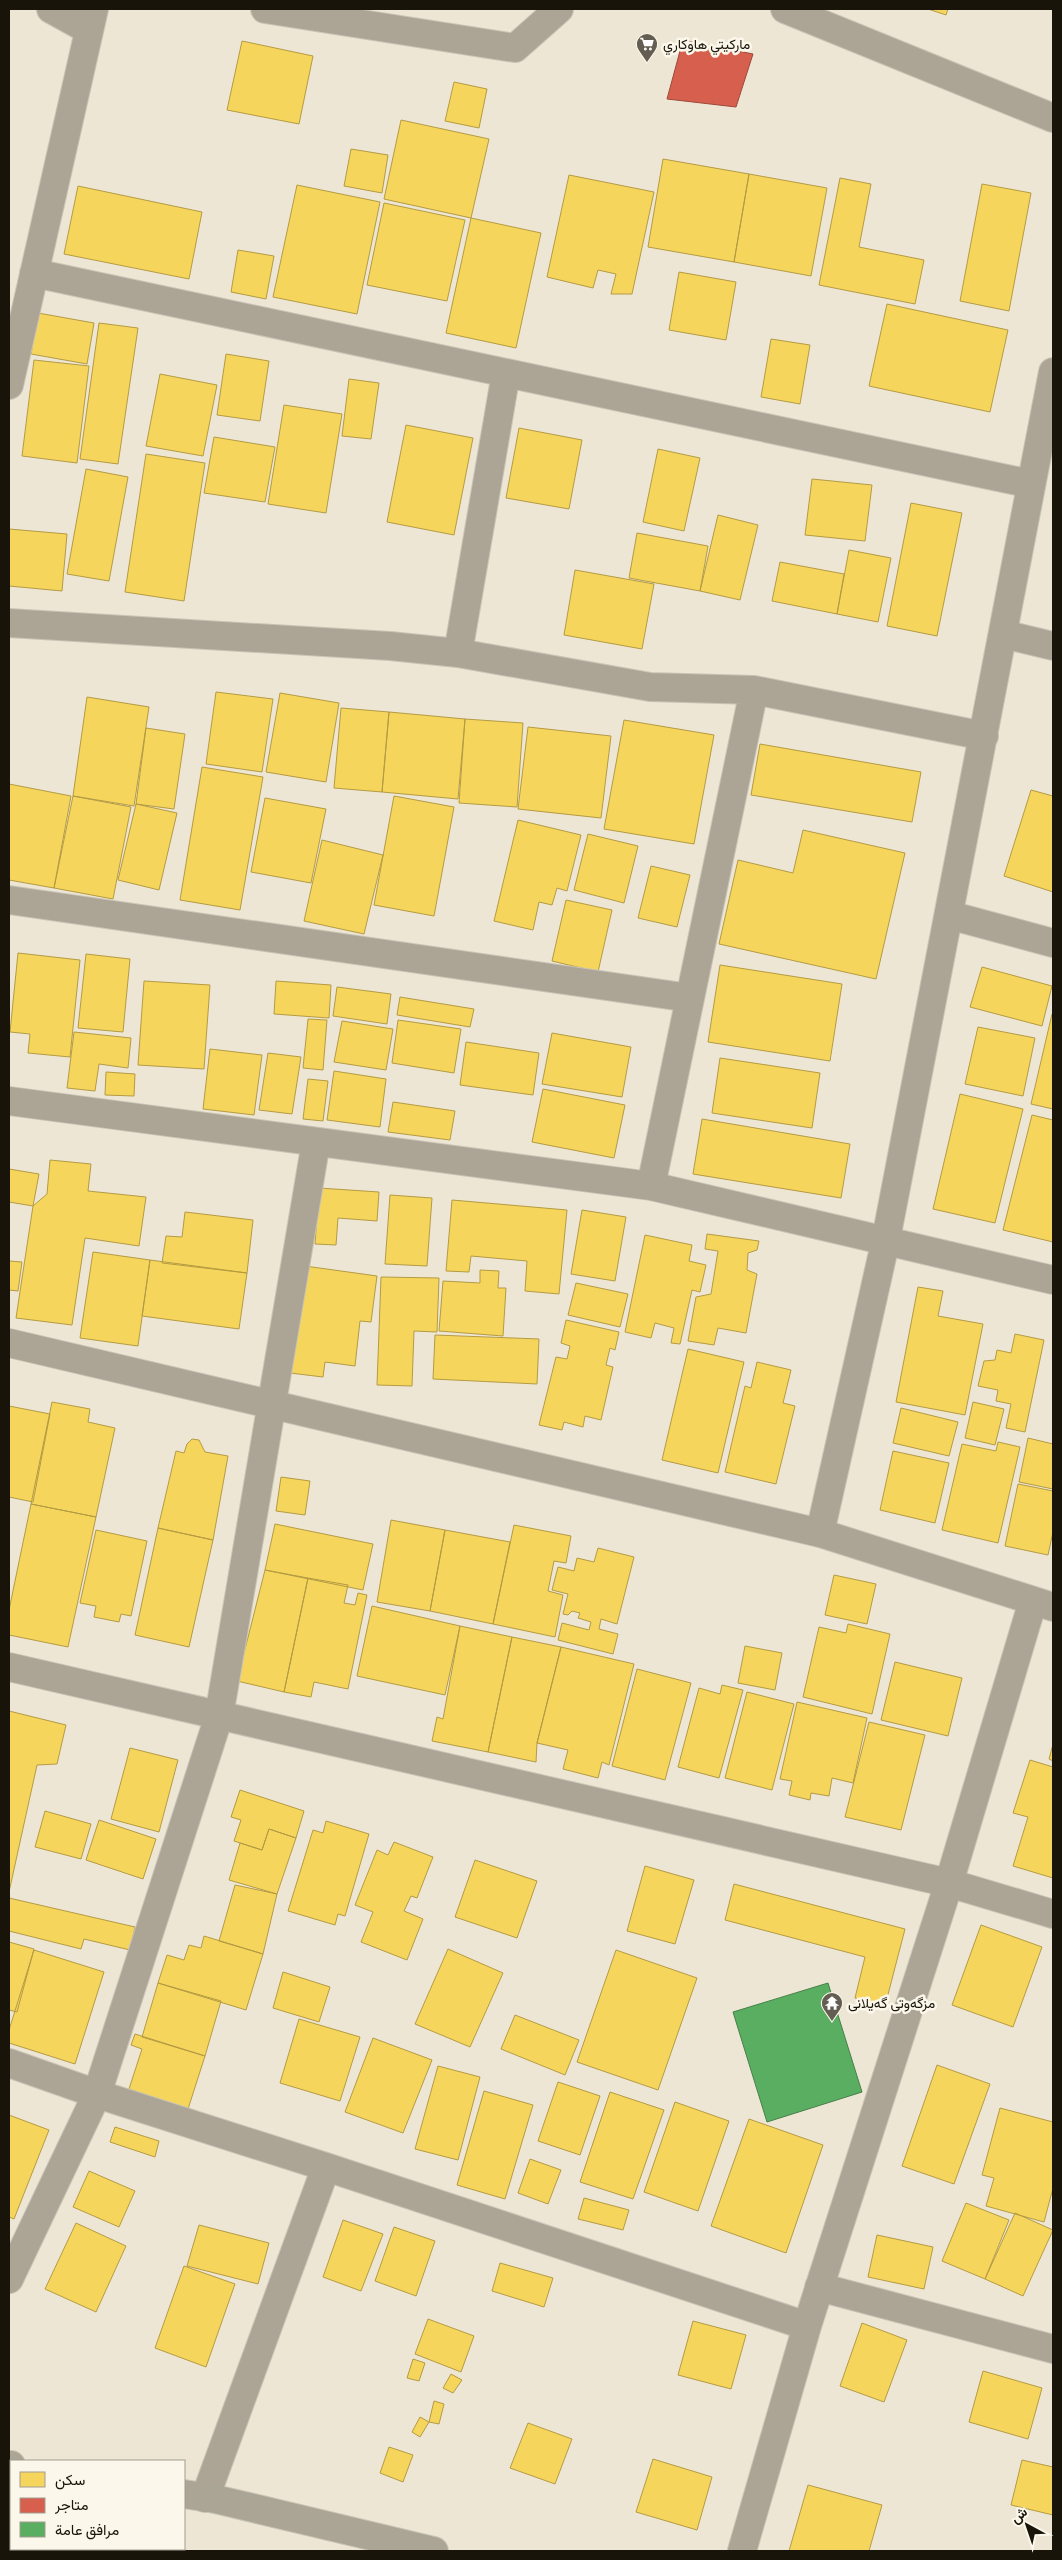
<svg xmlns="http://www.w3.org/2000/svg" width="1062" height="2560" font-family="'Exo 2',Vazirmatn,sans-serif">
<style>
.homes{fill:#f6d55c;stroke:#b49b43}
.shops{fill:#d6604d;stroke:#9d4939}
.public{fill:#5aae61;stroke:#468047}
.lines{fill:none;stroke-linecap:round;stroke-linejoin:round}
.minor-casing{stroke:#c9c4b6;stroke-width:30}
.highway-casing{stroke:#c9c4b6;stroke-width:30}
.minor{stroke:#aca596;stroke-width:28}
.highway{stroke:#aaa595;stroke-width:28}
.labels{text-anchor:middle;stroke-width:5;stroke-linejoin:round;paint-order:stroke}
.poi-label{font-size:14px;fill:#19140a;stroke:#fcf7eb;text-anchor:start}
</style>
<rect width="100%" height="100%" fill="#ede6d5"/>
<path class="homes" d="M 928,9 L 948,9 L 946,15 Z
M 242,41 L 313,56 L 299,124 L 227,110 Z
M 454,82 L 487,89 L 479,128 L 445,121 Z
M 401,120 L 489,139 L 471,218 L 384,199 Z
M 351,149 L 388,155 L 382,193 L 344,186 Z
M 663,159 L 749,174 L 734,262 L 648,247 Z
M 749,174 L 827,188 L 811,276 L 734,262 Z
M 569,175 L 654,192 L 632,294 L 611,294 L 616,274 L 598,270 L 593,288 L 547,277 Z
M 840,178 L 871,184 L 859,247 L 924,260 L 915,304 L 819,285 Z
M 982,184 L 1031,193 L 1009,311 L 960,301 Z
M 297,185 L 380,202 L 357,314 L 273,297 Z
M 78,186 L 202,212 L 189,279 L 64,254 Z
M 384,203 L 465,220 L 447,301 L 367,285 Z
M 471,218 L 541,233 L 516,348 L 446,333 Z
M 238,250 L 274,256 L 266,299 L 231,292 Z
M 679,272 L 736,282 L 726,340 L 669,330 Z
M 887,304 L 1008,330 L 990,412 L 869,386 Z
M 38,313 L 94,323 L 87,364 L 31,354 Z
M 99,323 L 138,328 L 118,464 L 80,459 Z
M 771,339 L 810,345 L 800,404 L 761,397 Z
M 226,354 L 269,361 L 260,421 L 217,415 Z
M 34,360 L 89,366 L 77,463 L 22,456 Z
M 160,374 L 217,385 L 203,456 L 146,446 Z
M 349,379 L 379,383 L 371,439 L 342,436 Z
M 284,405 L 342,414 L 326,513 L 268,504 Z
M 406,425 L 473,438 L 454,535 L 387,522 Z
M 519,428 L 582,440 L 569,509 L 506,498 Z
M 214,437 L 275,447 L 265,502 L 204,493 Z
M 658,449 L 700,458 L 684,531 L 643,522 Z
M 146,454 L 205,463 L 184,601 L 125,592 Z
M 86,469 L 128,477 L 109,581 L 67,574 Z
M 812,479 L 872,485 L 865,541 L 805,535 Z
M 911,503 L 962,513 L 937,636 L 887,626 Z
M 718,515 L 758,525 L 740,600 L 700,591 Z
M 9,529 L 67,534 L 62,591 L 9,586 Z
M 637,533 L 708,546 L 700,591 L 629,578 Z
M 849,550 L 891,558 L 878,622 L 837,614 Z
M 780,562 L 844,574 L 837,614 L 772,601 Z
M 575,570 L 654,584 L 642,649 L 564,635 Z
M 216,692 L 273,699 L 262,772 L 206,764 Z
M 280,693 L 339,703 L 326,782 L 266,772 Z
M 87,697 L 149,707 L 134,806 L 73,796 Z
M 341,708 L 389,712 L 382,792 L 334,788 Z
M 389,712 L 465,719 L 458,799 L 382,792 Z
M 465,719 L 523,723 L 517,807 L 459,803 Z
M 624,720 L 714,735 L 694,844 L 604,829 Z
M 528,727 L 611,736 L 601,818 L 518,809 Z
M 146,728 L 185,734 L 174,809 L 136,804 Z
M 760,744 L 921,772 L 912,822 L 751,795 Z
M 202,767 L 263,777 L 240,910 L 180,900 Z
M 9,784 L 71,796 L 54,888 L 9,880 Z
M 1031,790 L 1053,796 L 1053,892 L 1004,876 Z
M 73,796 L 131,807 L 113,899 L 54,888 Z
M 394,796 L 454,807 L 434,916 L 374,905 Z
M 265,798 L 326,809 L 311,883 L 251,872 Z
M 136,804 L 177,813 L 159,890 L 118,880 Z
M 518,820 L 581,835 L 567,891 L 557,888 L 552,905 L 539,902 L 533,930 L 494,921 Z
M 803,830 L 905,853 L 876,979 L 719,944 L 738,860 L 793,873 Z
M 588,834 L 638,846 L 624,903 L 574,890 Z
M 322,840 L 383,855 L 364,934 L 304,921 Z
M 651,866 L 690,875 L 677,927 L 638,918 Z
M 566,900 L 612,910 L 598,972 L 552,961 Z
M 18,953 L 80,960 L 70,1057 L 28,1053 L 30,1034 L 10,1032 Z
M 86,954 L 130,959 L 123,1032 L 78,1028 Z
M 720,965 L 842,984 L 830,1061 L 708,1042 Z
M 982,967 L 1052,986 L 1042,1026 L 970,1007 Z
M 144,981 L 210,985 L 204,1069 L 138,1065 Z
M 276,981 L 331,985 L 329,1018 L 274,1014 Z
M 337,987 L 391,994 L 387,1024 L 333,1016 Z
M 400,997 L 474,1009 L 470,1027 L 397,1015 Z
M 1052,1014 L 1053,1014 L 1053,1109 L 1031,1104 Z
M 308,1019 L 327,1020 L 323,1070 L 303,1068 Z
M 398,1020 L 461,1029 L 454,1073 L 392,1063 Z
M 342,1021 L 393,1029 L 386,1070 L 334,1062 Z
M 978,1027 L 1035,1038 L 1023,1096 L 965,1084 Z
M 74,1032 L 131,1038 L 128,1068 L 99,1064 L 95,1091 L 67,1088 Z
M 552,1033 L 631,1047 L 622,1097 L 542,1084 Z
M 466,1042 L 539,1053 L 533,1095 L 460,1085 Z
M 210,1049 L 262,1055 L 254,1115 L 203,1109 Z
M 268,1053 L 301,1057 L 292,1114 L 259,1110 Z
M 720,1058 L 820,1073 L 812,1128 L 712,1113 Z
M 334,1071 L 386,1079 L 380,1127 L 327,1120 Z
M 106,1072 L 135,1074 L 134,1096 L 105,1095 Z
M 308,1079 L 328,1081 L 323,1121 L 303,1119 Z
M 543,1089 L 625,1105 L 614,1158 L 532,1142 Z
M 960,1094 L 1023,1109 L 995,1223 L 933,1209 Z
M 393,1102 L 455,1111 L 450,1140 L 388,1132 Z
M 1032,1115 L 1053,1120 L 1053,1242 L 1003,1230 Z
M 702,1119 L 850,1144 L 841,1198 L 693,1174 Z
M 50,1160 L 91,1164 L 88,1191 L 146,1197 L 139,1246 L 85,1238 L 72,1325 L 16,1318 L 33,1206 L 47,1194 Z
M 9,1169 L 39,1174 L 33,1206 L 9,1202 Z
M 319,1188 L 379,1192 L 377,1221 L 338,1218 L 336,1245 L 315,1244 Z
M 390,1195 L 432,1198 L 427,1266 L 385,1264 Z
M 452,1200 L 567,1210 L 559,1294 L 525,1291 L 527,1261 L 471,1256 L 469,1272 L 446,1271 Z
M 582,1210 L 626,1217 L 615,1281 L 571,1274 Z
M 185,1212 L 253,1220 L 247,1273 L 162,1263 L 166,1236 L 182,1237 Z
M 707,1234 L 759,1241 L 757,1250 L 748,1253 L 747,1270 L 757,1274 L 746,1333 L 718,1328 L 714,1345 L 688,1341 L 696,1297 L 711,1294 L 718,1251 L 705,1249 Z
M 645,1235 L 692,1245 L 689,1261 L 706,1265 L 700,1292 L 692,1290 L 680,1344 L 671,1343 L 674,1328 L 655,1323 L 651,1338 L 625,1332 Z
M 93,1252 L 150,1260 L 138,1346 L 80,1338 Z
M 150,1260 L 247,1273 L 239,1329 L 142,1316 Z
M 9,1261 L 22,1262 L 18,1291 L 9,1290 Z
M 305,1266 L 377,1276 L 371,1322 L 360,1321 L 355,1366 L 325,1362 L 323,1377 L 290,1373 Z
M 480,1270 L 499,1271 L 498,1288 L 506,1288 L 503,1336 L 439,1331 L 443,1281 L 480,1283 Z
M 381,1277 L 439,1278 L 437,1332 L 414,1331 L 412,1386 L 377,1385 Z
M 576,1283 L 628,1294 L 620,1327 L 568,1315 Z
M 918,1287 L 943,1291 L 938,1316 L 983,1324 L 965,1415 L 896,1402 Z
M 566,1320 L 619,1332 L 615,1350 L 610,1348 L 606,1365 L 613,1367 L 601,1420 L 585,1416 L 583,1427 L 564,1422 L 562,1430 L 539,1425 L 556,1357 L 567,1359 L 570,1346 L 561,1343 Z
M 1015,1334 L 1044,1340 L 1025,1432 L 1006,1428 L 1011,1404 L 996,1401 L 998,1390 L 978,1386 L 984,1361 L 995,1360 L 997,1350 L 1011,1353 Z
M 435,1335 L 539,1339 L 537,1384 L 433,1379 Z
M 688,1349 L 744,1362 L 718,1473 L 662,1460 Z
M 757,1362 L 791,1370 L 783,1403 L 795,1406 L 776,1484 L 725,1472 L 745,1386 L 751,1388 Z
M 52,1402 L 90,1409 L 88,1422 L 115,1428 L 96,1517 L 31,1504 Z
M 973,1402 L 1004,1409 L 995,1445 L 965,1438 Z
M 9,1406 L 50,1414 L 33,1502 L 9,1497 Z
M 901,1408 L 958,1422 L 949,1456 L 893,1443 Z
M 1028,1438 L 1053,1444 L 1053,1489 L 1019,1482 Z
M 192,1439 L 199,1440 L 205,1452 L 228,1456 L 213,1540 L 158,1528 L 176,1451 L 184,1453 L 187,1444 Z
M 998,1442 L 1020,1447 L 998,1543 L 942,1530 L 962,1444 L 996,1451 Z
M 893,1451 L 949,1463 L 935,1523 L 880,1510 Z
M 281,1477 L 310,1481 L 305,1515 L 276,1511 Z
M 1018,1484 L 1053,1491 L 1053,1532 L 1048,1555 L 1005,1546 Z
M 31,1504 L 96,1517 L 68,1647 L 9,1635 L 9,1610 Z
M 391,1520 L 445,1530 L 430,1611 L 377,1602 Z
M 275,1524 L 373,1544 L 363,1590 L 265,1570 Z
M 514,1525 L 571,1536 L 566,1563 L 554,1561 L 548,1591 L 563,1595 L 555,1637 L 493,1624 Z
M 158,1528 L 213,1540 L 189,1647 L 135,1635 Z
M 96,1530 L 147,1541 L 131,1616 L 121,1614 L 119,1622 L 94,1617 L 96,1606 L 80,1603 Z
M 445,1530 L 510,1542 L 493,1624 L 430,1611 Z
M 598,1548 L 634,1557 L 617,1624 L 601,1619 L 599,1629 L 618,1634 L 613,1654 L 558,1640 L 562,1623 L 589,1630 L 591,1622 L 578,1618 L 580,1613 L 572,1611 L 568,1615 L 563,1614 L 568,1594 L 552,1590 L 558,1567 L 574,1571 L 577,1558 L 594,1562 Z
M 265,1570 L 308,1578 L 284,1692 L 237,1681 Z
M 834,1575 L 876,1584 L 867,1624 L 825,1615 Z
M 308,1578 L 348,1585 L 344,1603 L 355,1605 L 358,1593 L 367,1595 L 348,1689 L 314,1682 L 311,1697 L 284,1692 Z
M 372,1606 L 460,1626 L 445,1695 L 357,1676 Z
M 848,1624 L 890,1634 L 872,1714 L 803,1697 L 819,1627 L 846,1633 Z
M 460,1626 L 512,1637 L 488,1752 L 432,1741 L 437,1717 L 443,1719 Z
M 512,1637 L 561,1647 L 537,1743 L 536,1762 L 488,1752 Z
M 745,1646 L 782,1653 L 775,1690 L 738,1683 Z
M 561,1647 L 634,1664 L 609,1765 L 602,1762 L 598,1778 L 563,1769 L 568,1750 L 537,1743 Z
M 895,1662 L 962,1678 L 948,1736 L 881,1720 Z
M 637,1669 L 691,1683 L 665,1780 L 612,1766 Z
M 722,1685 L 743,1690 L 719,1778 L 678,1767 L 699,1688 L 720,1694 Z
M 747,1692 L 794,1704 L 772,1790 L 725,1778 Z
M 797,1702 L 867,1718 L 853,1783 L 832,1778 L 829,1796 L 811,1793 L 810,1800 L 789,1795 L 792,1781 L 780,1779 Z
M 9,1711 L 66,1725 L 57,1764 L 37,1765 L 9,1892 Z
M 869,1722 L 925,1735 L 901,1830 L 845,1817 Z
M 1053,1744 L 1053,1761 L 1049,1759 Z
M 130,1748 L 178,1760 L 159,1832 L 111,1819 Z
M 1030,1760 L 1053,1767 L 1053,1878 L 1013,1866 L 1028,1817 L 1013,1813 Z
M 240,1790 L 304,1811 L 296,1838 L 269,1829 L 262,1850 L 234,1841 L 241,1820 L 231,1817 Z
M 45,1811 L 91,1824 L 81,1859 L 35,1847 Z
M 99,1820 L 156,1839 L 143,1879 L 86,1860 Z
M 326,1821 L 369,1834 L 345,1916 L 338,1914 L 335,1925 L 288,1911 L 313,1830 L 323,1833 Z
M 269,1829 L 296,1838 L 277,1894 L 229,1880 L 240,1843 L 262,1850 Z
M 394,1842 L 433,1857 L 417,1898 L 411,1896 L 404,1911 L 423,1919 L 407,1960 L 361,1942 L 373,1912 L 355,1905 L 377,1850 L 388,1855 Z
M 475,1860 L 537,1881 L 517,1938 L 455,1917 Z
M 645,1866 L 694,1880 L 675,1944 L 627,1931 Z
M 734,1884 L 905,1929 L 885,2006 L 855,1998 L 865,1957 L 725,1920 Z
M 235,1885 L 277,1894 L 263,1954 L 219,1941 Z
M 9,1898 L 135,1927 L 130,1950 L 84,1939 L 81,1949 L 9,1931 Z
M 981,1925 L 1042,1947 L 1013,2027 L 952,2005 Z
M 204,1936 L 263,1954 L 246,2010 L 158,1983 L 167,1955 L 184,1960 L 189,1945 L 201,1948 Z
M 9,1942 L 34,1949 L 17,2012 L 9,2010 Z
M 448,1949 L 503,1973 L 470,2047 L 415,2024 Z
M 34,1950 L 104,1972 L 75,2064 L 9,2043 L 9,2030 Z
M 616,1950 L 697,1978 L 658,2090 L 577,2062 Z
M 283,1972 L 330,1987 L 319,2022 L 273,2008 Z
M 158,1983 L 221,2001 L 205,2056 L 142,2037 Z
M 515,2015 L 579,2040 L 565,2075 L 501,2049 Z
M 299,2019 L 360,2037 L 340,2101 L 280,2083 Z
M 135,2034 L 205,2056 L 188,2109 L 129,2089 L 142,2049 L 131,2045 Z
M 373,2038 L 432,2060 L 403,2133 L 345,2112 Z
M 937,2065 L 990,2084 L 954,2184 L 902,2166 Z
M 438,2066 L 480,2077 L 458,2160 L 415,2149 Z
M 558,2082 L 600,2096 L 580,2155 L 538,2141 Z
M 484,2091 L 533,2105 L 505,2199 L 457,2185 Z
M 610,2092 L 664,2110 L 633,2199 L 580,2182 Z
M 675,2102 L 729,2121 L 698,2211 L 644,2192 Z
M 1000,2108 L 1053,2122 L 1053,2188 L 1044,2222 L 986,2206 L 994,2178 L 982,2175 Z
M 9,2115 L 49,2130 L 14,2219 L 9,2217 Z
M 749,2119 L 823,2145 L 786,2253 L 711,2226 Z
M 115,2127 L 159,2141 L 155,2157 L 110,2142 Z
M 530,2159 L 561,2170 L 548,2204 L 518,2193 Z
M 89,2171 L 135,2191 L 119,2227 L 73,2207 Z
M 584,2198 L 629,2210 L 623,2230 L 578,2219 Z
M 966,2203 L 1009,2220 L 985,2279 L 942,2261 Z
M 1015,2213 L 1053,2230 L 1023,2296 L 985,2279 Z
M 343,2220 L 383,2234 L 361,2291 L 323,2277 Z
M 76,2223 L 126,2246 L 96,2312 L 45,2289 Z
M 199,2225 L 269,2243 L 258,2284 L 187,2266 Z
M 394,2227 L 435,2241 L 416,2296 L 375,2281 Z
M 877,2235 L 933,2247 L 924,2289 L 868,2277 Z
M 500,2263 L 553,2278 L 544,2307 L 492,2291 Z
M 184,2266 L 235,2284 L 206,2367 L 155,2348 Z
M 428,2319 L 474,2336 L 461,2372 L 415,2354 Z
M 693,2321 L 746,2335 L 731,2389 L 678,2375 Z
M 862,2323 L 907,2340 L 884,2402 L 840,2386 Z
M 413,2359 L 425,2363 L 419,2381 L 407,2378 Z
M 983,2371 L 1042,2388 L 1028,2439 L 969,2422 Z
M 451,2374 L 462,2380 L 453,2393 L 443,2388 Z
M 434,2401 L 444,2404 L 439,2424 L 429,2422 Z
M 420,2417 L 429,2422 L 420,2437 L 412,2432 Z
M 528,2423 L 572,2439 L 555,2484 L 510,2468 Z
M 389,2447 L 413,2455 L 403,2482 L 380,2473 Z
M 653,2459 L 712,2477 L 697,2530 L 636,2512 Z
M 1022,2460 L 1053,2467 L 1053,2515 L 1011,2505 Z
M 808,2485 L 882,2505 L 869,2551 L 789,2551 Z"/>
<path class="shops" d="M 683,40 L 753,54 L 736,107 L 667,99 Z"/>
<path class="public" d="M 828,1983 L 862,2092 L 767,2122 L 733,2012 Z"/>
<g class="lines">
<g class="minor-casing">
<path id="minor" d="M 51,9 L 89,30
M 265,9 L 515,48 L 559,9
M 785,9 L 1053,118
M 34,273 L 1031,484
M 9,385 L 94,9
M 9,623 L 390,646 L 458,653 L 650,687 L 754,690 L 984,736
M 1003,634 L 1053,646
M 458,653 L 506,373
M 9,900 L 690,998
M 949,915 L 1053,943
M 9,1101 L 651,1186 L 1053,1280
M 651,1186 L 754,690
M 9,1343 L 820,1533 L 1053,1607
M 820,1533 L 886,1239 L 1053,372
M 9,1667 L 949,1883 L 1053,1914
M 9,2063 L 97,2094 L 326,2167 L 807,2326
M 9,2279 L 97,2094 L 219,1716 L 316,1142
M 819,2287 L 1053,2349
M 205,2498 L 326,2167
M 742,2551 L 807,2326 L 949,1883 L 1033,1601"/>
</g>
<g class="highway-casing">
<path id="highway" d="M 9,2465 L 11,2465
M 184,2494 L 215,2499 L 434,2551
M 9,2518 L 11,2519
M 145,2549 L 156,2551"/>
</g>
<use href="#minor" class="minor"/>
<use href="#highway" class="highway"/>
</g>
<defs>
<g id="supermarket-pin" transform="scale(1.125)"><path d="M0 17L-7.5 6A9.5 9.5 0 1 1 7.5 6Z" fill="#635e51" stroke="#fcf7eb"/><path d="M-6-5.5h2.5l.6 2H6L4.5 2H-2.5L-4.4-4H-6ZM-1.5 3.2a1.3 1.3 0 1 0 .1 0ZM3 3.2a1.3 1.3 0 1 0 .1 0Z" fill="#fff"/></g>
<g id="temple-pin" transform="scale(1.125)"><path d="M0 17L-7.5 6A9.5 9.5 0 1 1 7.5 6Z" fill="#635e51" stroke="#fcf7eb"/><path d="M0-6L5-2H3V0L6.5 2.5H4V6H1.5V3h-3V6H-4V2.5H-6.5L-3 0V-2H-5Z" fill="#fff"/></g>
</defs>
<g fill-rule="evenodd">
<use href="#supermarket-pin" x="647" y="44"/>
<use href="#temple-pin" x="832" y="2003"/>
</g>
<g class="labels">
<g class="poi-label">
<text x="663" y="49">ماركيتي هاوكاري</text>
<text x="848" y="2008">مزگەوتی گەیلانی</text>
</g>
</g>
<rect width="1062" height="2560" fill="none" stroke="#19140a" stroke-width="20"/>
<rect x="10" y="2460" width="175" height="90" fill="#fcf7eb" stroke="#a19c91"/>
<rect x="20" y="2472" width="25" height="15" fill="#f6d55c" stroke="#a19c91"/>
<text x="55" y="2485" font-size="15" fill="#19140a">سكن</text>
<rect x="20" y="2498" width="25" height="15" fill="#d6604d" stroke="#a19c91"/>
<text x="55" y="2510" font-size="15" fill="#19140a">متاجر</text>
<rect x="20" y="2522" width="25" height="15" fill="#5aae61" stroke="#a19c91"/>
<text x="55" y="2535" font-size="15" fill="#19140a">مرافق عامة</text>
<g transform="translate(1027 2525) rotate(320)" stroke="#fcf7eb" stroke-width="4" paint-order="stroke">
<path d="M0-4L9 19L0 12L-9 19Z" fill="#19140a"/>
<text y="-8" font-size="14" font-weight="bold" text-anchor="middle" fill="#19140a">ش</text>
</g>
</svg>
